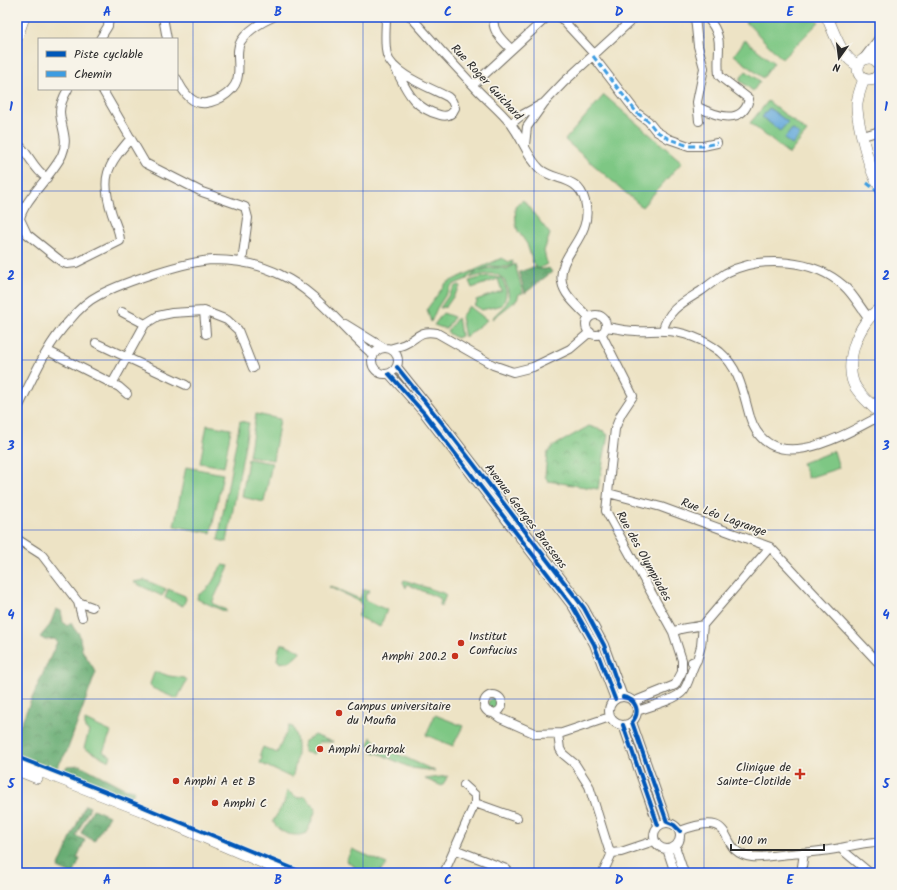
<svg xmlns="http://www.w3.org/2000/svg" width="897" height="890" font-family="Kalam,sans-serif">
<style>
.grass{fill:#7ec784;stroke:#547958}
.forest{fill:url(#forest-crowns);stroke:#486c4e}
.park{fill:url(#park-crowns);stroke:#547958}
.water{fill:#66aadb;stroke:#486a83}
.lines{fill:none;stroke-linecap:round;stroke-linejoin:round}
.minor-casing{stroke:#6f6b61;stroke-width:10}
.major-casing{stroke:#6f6b61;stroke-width:12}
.minor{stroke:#fff;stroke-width:8}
.major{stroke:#fff;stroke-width:11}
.quiet{stroke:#3d9ce1;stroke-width:3;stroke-dasharray:6 3;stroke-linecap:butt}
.cycleway-casing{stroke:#f7f3e8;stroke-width:6}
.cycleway{stroke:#0057b8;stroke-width:4}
.grid{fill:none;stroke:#1d4ed8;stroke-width:1;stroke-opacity:0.55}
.poi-dot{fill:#c8321e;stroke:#f7f3e8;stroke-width:1.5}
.labels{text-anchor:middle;stroke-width:3.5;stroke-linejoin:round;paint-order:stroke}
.street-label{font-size:12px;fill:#2b2b2b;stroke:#f7f3e8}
.poi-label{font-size:12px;fill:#2b2b2b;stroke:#f7f3e8;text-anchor:start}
.neatline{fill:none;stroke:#1d4ed8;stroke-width:1.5}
.grid-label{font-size:13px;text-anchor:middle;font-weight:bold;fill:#1d4ed8}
</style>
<defs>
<pattern id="forest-crowns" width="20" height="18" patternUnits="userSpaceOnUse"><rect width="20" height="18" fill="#66ac72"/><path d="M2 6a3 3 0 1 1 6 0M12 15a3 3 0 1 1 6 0" fill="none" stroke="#548c5e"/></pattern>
<pattern id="park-crowns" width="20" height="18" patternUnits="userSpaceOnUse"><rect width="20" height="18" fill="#7ec784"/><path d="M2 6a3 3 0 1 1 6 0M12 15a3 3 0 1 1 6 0" fill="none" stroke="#67a26c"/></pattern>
</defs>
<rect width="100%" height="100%" fill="#f7f3e8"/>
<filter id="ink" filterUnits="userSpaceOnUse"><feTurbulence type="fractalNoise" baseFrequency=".025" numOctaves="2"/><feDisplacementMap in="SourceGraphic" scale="8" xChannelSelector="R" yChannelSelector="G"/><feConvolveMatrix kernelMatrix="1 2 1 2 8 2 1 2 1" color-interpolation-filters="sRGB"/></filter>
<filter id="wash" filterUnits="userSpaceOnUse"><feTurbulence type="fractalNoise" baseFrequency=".012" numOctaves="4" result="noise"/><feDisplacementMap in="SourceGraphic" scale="16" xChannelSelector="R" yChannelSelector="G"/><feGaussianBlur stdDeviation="0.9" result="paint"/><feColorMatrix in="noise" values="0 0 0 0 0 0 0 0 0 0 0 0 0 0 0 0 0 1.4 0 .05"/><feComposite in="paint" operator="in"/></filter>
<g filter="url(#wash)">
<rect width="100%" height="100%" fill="#ede3c5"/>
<path class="grass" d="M 741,17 L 814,17 L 819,22 L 782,59 Z
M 745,40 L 774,63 L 763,78 L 734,55 Z
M 746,71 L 760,81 L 753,91 L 739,80 Z
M 604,95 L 682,162 L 642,207 L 565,140 Z
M 768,101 L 807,132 L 789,154 L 750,123 Z
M 523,200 L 550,234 L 544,251 L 547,264 L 538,269 L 533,263 L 527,244 L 518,231 L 516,224 L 515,207 Z
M 502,258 L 509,262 L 513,261 L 512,265 L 507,267 L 490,266 L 470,275 L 467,279 L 452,285 L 437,308 L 431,322 L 427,309 L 446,283 Z
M 515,264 L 523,293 L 519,294 L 517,300 L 492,319 C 496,312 505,308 508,300 C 509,295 508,291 507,287 C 502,268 484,274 470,278 C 478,268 495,266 507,269 Z
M 487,276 L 501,278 C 507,287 508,295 502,305 L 482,310 L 474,305 L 477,303 L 476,300 L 502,291 L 498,279 L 472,288 L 469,281 Z
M 460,285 L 460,287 L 446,307 L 440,308 L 455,286 Z
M 469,306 L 487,320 L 465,337 L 461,317 Z
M 443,313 L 454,317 L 446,329 L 434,325 Z
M 457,318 L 459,322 L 461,336 L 456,338 L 447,332 Z
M 256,414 L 280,419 L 273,460 L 249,456 Z
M 240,421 L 249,423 L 227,542 L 218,540 Z
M 207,425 L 231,429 L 224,467 L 200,463 Z
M 834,451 L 839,468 L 808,478 L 802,463 Z
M 248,459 L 272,463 L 264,502 L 242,497 Z
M 186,467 L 223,474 L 211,533 L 174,526 Z
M 223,565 L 229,566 L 212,603 L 226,610 L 226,612 L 197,599 L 198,595 C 214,587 213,576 223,565 Z
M 145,580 L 166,589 L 162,596 L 133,582 Z
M 404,580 L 443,593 L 446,595 L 441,607 L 440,604 L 441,599 L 407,584 L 406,588 L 403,582 Z
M 330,586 L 360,599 L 363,590 L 370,590 L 368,593 L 366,593 L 365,600 L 387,610 L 380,627 L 358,617 L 362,606 L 359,601 L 329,587 Z
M 168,589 L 185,596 L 186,599 L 183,606 L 165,598 Z
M 281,644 L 285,644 L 300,651 L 300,653 L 291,661 L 281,663 L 277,660 L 279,648 Z
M 158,672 L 169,676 L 185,678 L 187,680 L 177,699 L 152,688 L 150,684 L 154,673 Z
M488 704a6 6 0 1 1 12 0a6 6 0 1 1-12 0Z
M 435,715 L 463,726 L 453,746 L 426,735 Z
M 85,720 L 111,732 L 103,752 L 111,756 L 109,761 L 84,748 L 89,731 L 85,729 Z
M 289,726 L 293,727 C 300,744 297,761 292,778 L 260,763 L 262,758 L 260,754 L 263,747 L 277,753 Z
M 314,735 L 333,742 L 319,742 L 314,754 L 304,752 L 304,742 Z
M 371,737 L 380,746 L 435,771 L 411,768 L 380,754 L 373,752 L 369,745 Z
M 448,776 L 442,786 L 425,779 Z
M 287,791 L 298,798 L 305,796 L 316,809 L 307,833 C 296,838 278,834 273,821 L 284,803 Z
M 352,849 L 387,864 L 379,873 L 354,873 L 355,867 L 346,861 Z"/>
<path class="forest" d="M 534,267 C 538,269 545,270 549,268 L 552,272 L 525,293 L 519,272 Z
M 56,609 L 61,611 L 63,622 L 67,626 L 71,623 L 75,630 L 79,633 L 82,650 L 96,672 L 67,751 L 55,771 L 17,754 L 17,732 L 57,642 L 55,639 L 45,640 L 40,637 L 50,625 Z
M 80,765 L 124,788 L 135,790 L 131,798 L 127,799 L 62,774 L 67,766 Z
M 85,805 L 90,807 L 76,836 L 85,840 L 77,858 L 80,859 L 74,873 L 69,873 L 58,868 Z
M 93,809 L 109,816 L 94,841 L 81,833 Z"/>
<path class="park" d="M 589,426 L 604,431 L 608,435 L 598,489 L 548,481 L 545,476 L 547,454 L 552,447 Z"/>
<path class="water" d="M 769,108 L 788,122 L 780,131 L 762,117 Z
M 792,129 L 800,135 L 792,145 L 784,139 Z"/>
</g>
<g filter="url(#ink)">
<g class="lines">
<g class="minor-casing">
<path id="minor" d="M 163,17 L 167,39
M 386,17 C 386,29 384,43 387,55 C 392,74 431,88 448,97 L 452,101 L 455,108 C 452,115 447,117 440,115 C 413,108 407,91 395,68
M 411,17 C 431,40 451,62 472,84 C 484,98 499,109 510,123 C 522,137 527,157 540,169 C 555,182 578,175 585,201 C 595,237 556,254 562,282 C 564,296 580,308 589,318
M 494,17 C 491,31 502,40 511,49
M 560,17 L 595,55
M 695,17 L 698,46 L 704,68 L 697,102 L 699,121
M 100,39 L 108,26 L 109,17
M 593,56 L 637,113 L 648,121 L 656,131 L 669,139 L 689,146 L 703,146 L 717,143
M 864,58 L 880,37
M 876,61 L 879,42
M 177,79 C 182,90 191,105 206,103 C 220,101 237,90 238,75 C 240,64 235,50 241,41 C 248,30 262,22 273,17
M 473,85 L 547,17
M 68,89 C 64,96 60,104 60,112 C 61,128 69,139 62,155 C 54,173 22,202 20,219 L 27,234 L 62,262 L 67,264 L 76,263 L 120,241 C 120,232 115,223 112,214 C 100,177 107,166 131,138
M 102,89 L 145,163 L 202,192 L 245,207 L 248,218 L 242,262
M 698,107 C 716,116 743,126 749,99 L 722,78 L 719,75 C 716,49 726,40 707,17
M 511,124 L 522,115 L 542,104
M 863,136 L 880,131
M 17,143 C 29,153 33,169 47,178
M 525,145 L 527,127 L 544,103 L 564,82 L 635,17
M 204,311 L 206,334
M 122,312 L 145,324
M586 325a10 10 0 1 1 20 0a10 10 0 1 1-20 0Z
M 345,324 L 384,348
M 606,327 C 616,328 626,331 636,331 C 645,332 655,330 664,331 C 683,331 705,340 720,352 C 740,369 743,393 750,417 C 770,480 844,435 880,416
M 663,330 C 668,309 684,302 701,291 C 709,285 718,278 726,273 C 762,255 814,259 844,286 C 853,294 860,307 868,317
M 601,333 L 633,396 L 621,414 L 615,429 L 606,511 L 673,632 L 682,660 L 682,672 L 675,685 L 633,702
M 96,343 L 186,385
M372 361a13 13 0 1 1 26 0a13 13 0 1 1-26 0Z
M 390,349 C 395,347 401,346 405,344 C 419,337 419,330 437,333 L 493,365 L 513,372 L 533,367 L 570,349 L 590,332
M 48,351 L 119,387 L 127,394
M 397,367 L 446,428 L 584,608 L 604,645 L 623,697
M 389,374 L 424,413 L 573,607 L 594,644 L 615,699
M 112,384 L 145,324 L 158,316 L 172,313 L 204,311 L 227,320 L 238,330 L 253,368
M 870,403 L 880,402
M 17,410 C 32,380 46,345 69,321 C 77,311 87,301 99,295 C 124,282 186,261 214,260 C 237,260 260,264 281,275 C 317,292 341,327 370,352 L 373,357
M 608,493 L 661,507 L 770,547 L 877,661 L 880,661
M 17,539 L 42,555 L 78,602 L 82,617
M 78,602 L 92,607
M 673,632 C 682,627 693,628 703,625 L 770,547
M 692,662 L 697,660 L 701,646 L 703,625
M484 704a9 9 0 1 1 18 0a9 9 0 1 1-18 0Z
M609 711a14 14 0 1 1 28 0a14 14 0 1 1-28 0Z
M 637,711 C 648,707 676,700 683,691 C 689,684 691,669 697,660
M 492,712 L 500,718 L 536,734 L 562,733 L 610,717
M 632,722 L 667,822
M 623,725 L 658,825
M 558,734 L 560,749 L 563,754 L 575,764 L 589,786 L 609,850 L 612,853
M 464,785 L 475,795 L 475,803 L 517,818
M654 836a13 13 0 1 1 26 0a13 13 0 1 1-26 0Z
M 680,831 C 742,807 714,853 752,857 C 761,858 771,856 780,855 C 800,853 821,852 841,848 C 854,845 866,842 880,842
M 675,846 L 684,873
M 840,848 L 870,873
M 454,849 L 506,869 L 510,873
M 667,849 L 675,873
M 612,853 L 621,852 L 654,841
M 444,873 L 475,803
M 603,873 L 612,853
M 801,873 L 804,853"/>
</g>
<g class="major-casing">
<path id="major" d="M 827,17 C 834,32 842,59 858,65
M 17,37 L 24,17
M858 69a11 11 0 1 1 22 0a11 11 0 1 1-22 0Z
M 864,79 C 861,87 858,95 857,103 C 856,118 870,175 880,186
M 880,309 C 858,321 842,366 856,388 C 862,397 872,406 880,413
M 17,762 L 143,811 L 287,873
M 17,770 L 37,778"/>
</g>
<use href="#minor" class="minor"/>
<use href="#major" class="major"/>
<path class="quiet" d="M 593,56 L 637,113 L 648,121 L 656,131 L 669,139 L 689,146 L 703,146 L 717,143
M 867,183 L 877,191 L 878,200"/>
<g class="cycleway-casing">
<path id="cycleway" d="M 397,367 L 446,428 L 584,608 L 604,645 L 619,688
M 389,374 L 424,413 L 573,607 L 594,644 L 615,699
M 623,697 C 636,699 641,712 632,722 L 667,822 L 674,825 L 680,831
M 623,725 L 658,825
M 17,757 L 129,801 L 304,873"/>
</g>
<use href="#cycleway" class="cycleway"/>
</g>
</g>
<path class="grid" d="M 193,17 L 193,873M 363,17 L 363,873M 534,17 L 534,873M 704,17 L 704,873M 17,191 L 880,191M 17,360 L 880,360M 17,530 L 880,530M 17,699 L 880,699"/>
<g class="poi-dot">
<circle cx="461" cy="643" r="4"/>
<circle cx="455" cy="656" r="4"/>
<circle cx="339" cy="713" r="4"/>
<circle cx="320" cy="749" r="4"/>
<path d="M798 768h4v4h4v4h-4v4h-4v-4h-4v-4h4z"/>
<circle cx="176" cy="781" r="4"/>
<circle cx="215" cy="803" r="4"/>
</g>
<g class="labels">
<g class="street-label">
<text transform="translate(487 82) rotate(47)" y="4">Rue Roger Guichard</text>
<text transform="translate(526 516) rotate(53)" y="4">Avenue Georges Brassens</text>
<text transform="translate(724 517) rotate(20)" y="4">Rue Léo Lagrange</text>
<text transform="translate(644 556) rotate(61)" y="4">Rue des Olympiades</text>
</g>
<g class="poi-label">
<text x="469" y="640">Institut<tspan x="469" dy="14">Confucius</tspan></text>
<text x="447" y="660" text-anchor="end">Amphi 200.2</text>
<text x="347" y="710">Campus universitaire<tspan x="347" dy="14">du Moufia</tspan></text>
<text x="328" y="753">Amphi Charpak</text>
<text x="791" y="771" text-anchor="end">Clinique de<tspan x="791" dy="14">Sainte-Clotilde</tspan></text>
<text x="184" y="785">Amphi A et B</text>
<text x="223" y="807">Amphi C</text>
</g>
</g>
<rect width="897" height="890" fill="none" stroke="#f7f3e8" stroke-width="44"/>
<rect x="38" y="38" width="140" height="52" fill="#f7f3e8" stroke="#a5a39c"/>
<rect x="46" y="51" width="20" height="6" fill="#0057b8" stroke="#a5a39c"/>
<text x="74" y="58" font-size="12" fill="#2b2b2b">Piste cyclable</text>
<rect x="46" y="71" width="20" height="6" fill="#3d9ce1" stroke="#a5a39c"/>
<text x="74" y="78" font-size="12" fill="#2b2b2b">Chemin</text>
<g transform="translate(839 58) rotate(194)" stroke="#f7f3e8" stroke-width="3" paint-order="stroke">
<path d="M0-3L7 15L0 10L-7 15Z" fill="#2b2b2b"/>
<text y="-6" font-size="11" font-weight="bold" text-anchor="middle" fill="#2b2b2b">N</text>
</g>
<path d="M731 844v6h93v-6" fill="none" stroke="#2b2b2b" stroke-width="2"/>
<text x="737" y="844" font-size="12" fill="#2b2b2b" stroke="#f7f3e8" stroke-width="3" paint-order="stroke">100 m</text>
<rect x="22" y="22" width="853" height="846" class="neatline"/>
<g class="grid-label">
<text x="107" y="16">A</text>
<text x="278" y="16">B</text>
<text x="448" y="16">C</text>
<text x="619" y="16">D</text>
<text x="790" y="16">E</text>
<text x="11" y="111">1</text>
<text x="886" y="111">1</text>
<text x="11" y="280">2</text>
<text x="886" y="280">2</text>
<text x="11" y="450">3</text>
<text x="886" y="450">3</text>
<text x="11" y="619">4</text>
<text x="886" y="619">4</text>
<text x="11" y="788">5</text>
<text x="886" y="788">5</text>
<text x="107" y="884">A</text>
<text x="278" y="884">B</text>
<text x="448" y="884">C</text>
<text x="619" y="884">D</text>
<text x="790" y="884">E</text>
</g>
</svg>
